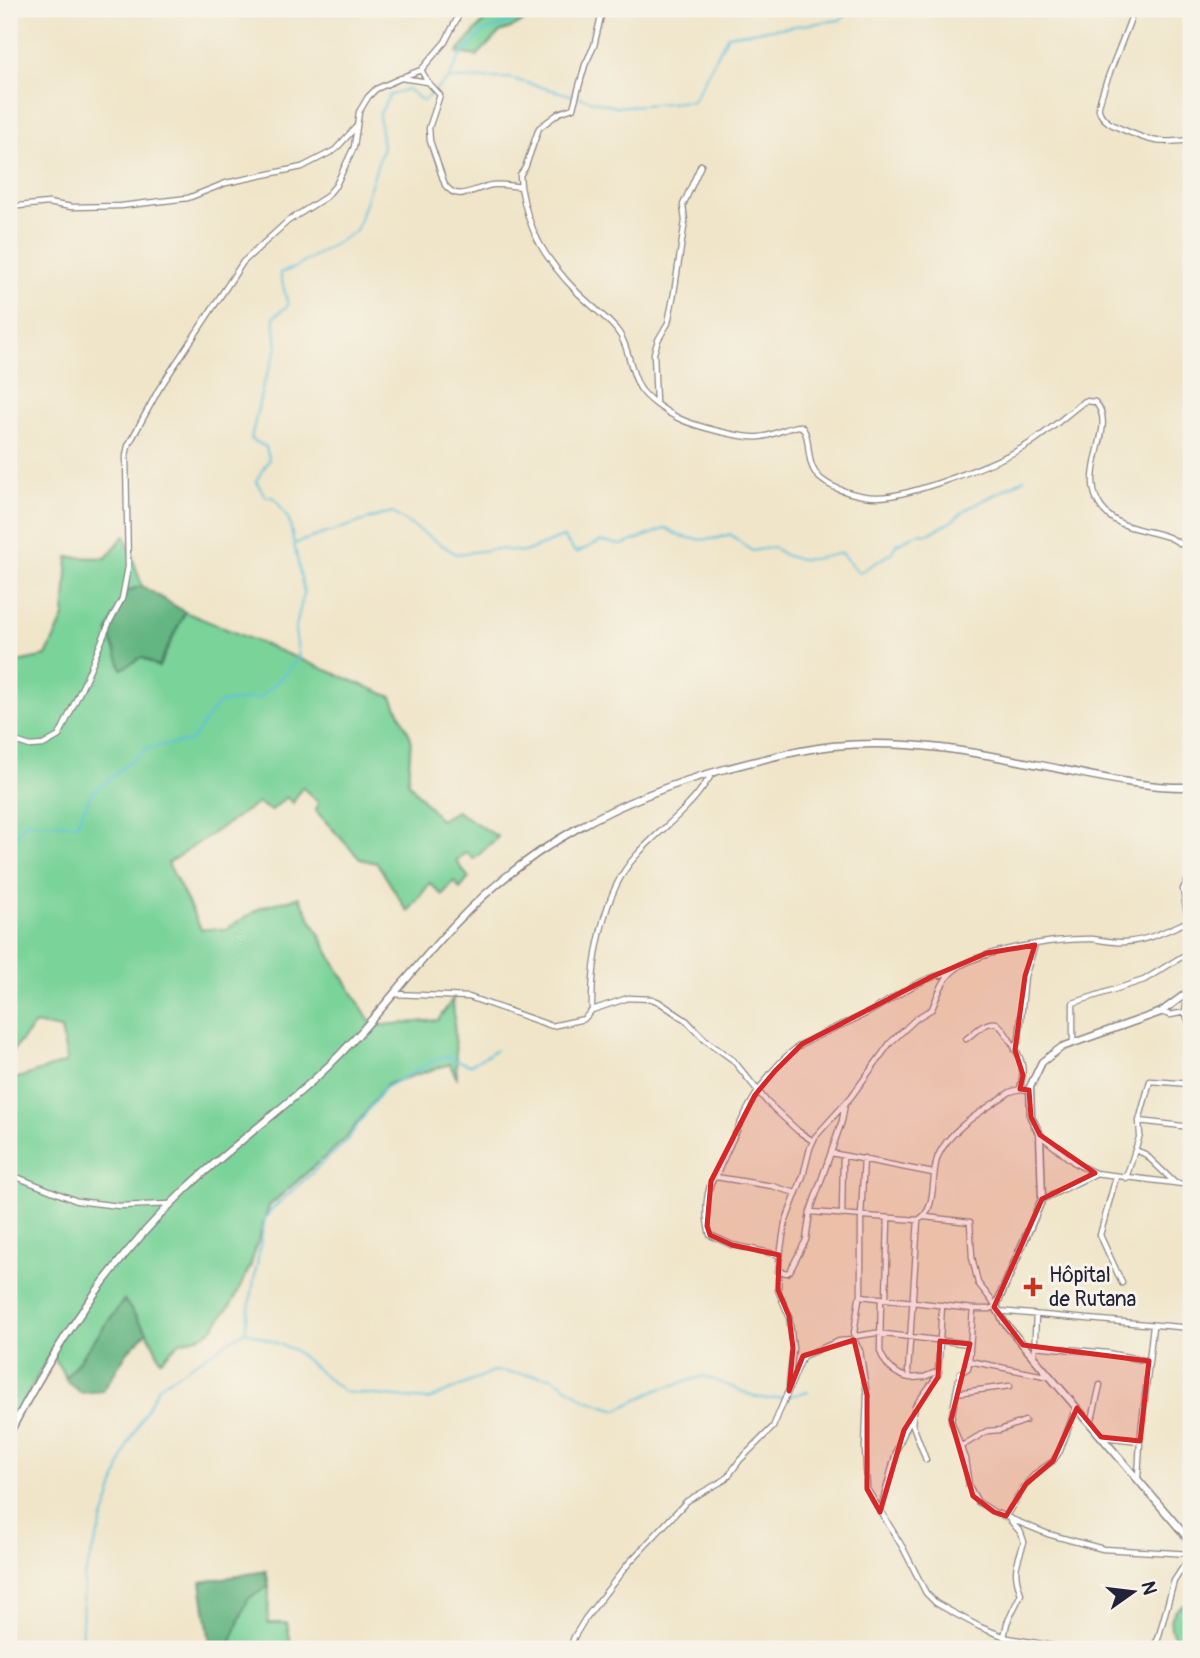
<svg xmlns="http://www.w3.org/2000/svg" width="1200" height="1658" font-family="Pangolin,sans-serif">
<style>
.green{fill:#7ad399;stroke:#4e7a6a;stroke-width:2}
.forest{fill:#63b581;stroke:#426c5e;stroke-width:2}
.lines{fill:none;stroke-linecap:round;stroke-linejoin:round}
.stream{stroke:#5fc2dd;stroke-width:2}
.minor-casing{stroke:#898482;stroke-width:7}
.major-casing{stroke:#898482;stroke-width:9}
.minor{stroke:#fff;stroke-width:4.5}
.major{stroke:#fff;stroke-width:6}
.marked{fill:#d62828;fill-opacity:0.2;stroke:#d62828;stroke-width:5;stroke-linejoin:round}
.poi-dot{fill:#c8321e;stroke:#f7f3e8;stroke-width:2.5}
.labels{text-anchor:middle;stroke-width:6;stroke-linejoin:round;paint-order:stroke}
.poi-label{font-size:21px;fill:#22223b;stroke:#f7f3e8;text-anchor:start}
</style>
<rect width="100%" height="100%" fill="#f7f3e8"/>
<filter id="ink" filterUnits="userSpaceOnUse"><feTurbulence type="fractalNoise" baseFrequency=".0143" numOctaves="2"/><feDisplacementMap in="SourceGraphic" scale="14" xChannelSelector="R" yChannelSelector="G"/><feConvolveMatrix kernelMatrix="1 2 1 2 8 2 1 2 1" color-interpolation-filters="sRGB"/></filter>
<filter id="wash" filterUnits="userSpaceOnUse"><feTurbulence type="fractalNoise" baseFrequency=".00686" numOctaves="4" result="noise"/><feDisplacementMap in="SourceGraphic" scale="28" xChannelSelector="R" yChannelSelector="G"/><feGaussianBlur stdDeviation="1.57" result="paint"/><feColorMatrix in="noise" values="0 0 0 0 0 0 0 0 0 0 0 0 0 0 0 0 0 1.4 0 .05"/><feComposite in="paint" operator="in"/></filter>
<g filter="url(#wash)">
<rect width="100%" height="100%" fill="#f0e5c9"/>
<path class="green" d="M 494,9 L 545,9 L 513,27 L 500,32 L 477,56 L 457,53 Z
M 125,535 L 142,586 L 127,591 L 142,657 L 159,667 L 185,612 L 392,697 L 411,738 L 408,782 L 440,820 L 456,811 L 498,837 L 474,859 L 466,852 L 456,861 L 469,878 L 460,889 L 454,881 L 442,895 L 430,883 L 408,912 L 377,863 L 360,859 L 316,811 L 318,802 L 302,787 L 293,803 L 286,797 L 271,811 L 258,803 L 168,863 L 201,929 L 226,929 L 262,907 L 299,897 L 335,964 L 373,1026 L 438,1020 L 453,999 L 457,1079 L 450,1064 L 387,1084 L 345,1139 L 269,1206 L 250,1267 L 234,1300 L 213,1328 L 204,1335 L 180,1342 L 161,1360 L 147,1332 L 124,1300 L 66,1378 L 51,1353 L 9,1427 L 9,1081 L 67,1062 L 61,1029 L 35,1024 L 9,1055 L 9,662 L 17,662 L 46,656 L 64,617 L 68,557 L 106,558 Z
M 269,1586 L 268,1623 L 287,1623 L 292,1649 L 228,1649 L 248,1598 Z
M 1189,1603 L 1191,1603 L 1191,1646 L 1178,1641 C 1165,1627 1170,1608 1189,1603 Z"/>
<path class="forest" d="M 142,586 L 185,612 L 158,667 L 142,657 L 122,669 L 108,631 L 127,591 Z
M 124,1300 L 147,1332 L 128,1351 L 103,1391 L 80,1393 L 65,1379 Z
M 266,1571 L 269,1586 L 248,1599 L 228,1649 L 211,1649 L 201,1582 Z"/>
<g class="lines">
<path class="stream" d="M 449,79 L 509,78 L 574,96
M 579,97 L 616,107 L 693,101 L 728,35 L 840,20 L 855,9
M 296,543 L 391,512 L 456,554 L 498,549 L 524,552 L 563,537 L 576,553 L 601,541 L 622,545 L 667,528 C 682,542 713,542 730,534 L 752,551 L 773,547 C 794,566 816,559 841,553 L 859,573 L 891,553 L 897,544 L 919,533 L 928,534 L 949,523 L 967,509 L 1024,479
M 9,844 L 26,822 L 77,824 L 91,794 L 147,748 L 191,741 L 218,703 L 261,698 L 299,658 L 295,631 L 304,592 L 289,520 L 275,498 L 265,496 L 256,481 L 269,460 L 266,447 L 251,439 L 263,385 L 277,349 L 274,317 L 288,305 L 280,273 L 294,268 L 356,231 L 383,147 L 379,116 L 389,96 L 407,89 L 423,101 L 448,79 L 460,57 L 483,32 L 528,16 L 530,9
M 246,1331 L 294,1350 L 344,1392 L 428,1400 L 495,1371 L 552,1377 L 586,1400 L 617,1410 L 657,1390 L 704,1376 L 756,1397 L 769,1399 L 783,1397
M 788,1396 L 808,1392
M 81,1649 L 84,1577 L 127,1446 L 159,1386 L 245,1331 L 265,1219 L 270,1211 L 346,1142 L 384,1088 L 444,1056 L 470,1065 L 496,1050"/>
</g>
</g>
<g filter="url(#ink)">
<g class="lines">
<g class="minor-casing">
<path id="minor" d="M 462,9 L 445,42 L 421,70 L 428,82 L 440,95 L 429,128 L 430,141 L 445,185 C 458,203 474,188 492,185 C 501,184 511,186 521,187 C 529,233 545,259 577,292 C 590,305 605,316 616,329 C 630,346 629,370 640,388 C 647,399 666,412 678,418 C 694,426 743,439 760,437 C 774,436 787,426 801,426 C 813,438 803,464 821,479 C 834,490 860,497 877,497 C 911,497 1000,462 1029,444 C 1049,431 1066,415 1085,401 L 1095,402 C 1121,428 1070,478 1107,514 C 1122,529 1149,530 1168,537 C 1176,540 1184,546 1191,551
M 1134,9 C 1129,28 1096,100 1099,110 C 1102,121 1114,126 1124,130 C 1153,143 1160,143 1191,140
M 405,76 L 421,70
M 521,187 L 520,175 L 525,168 L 539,128 L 559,113 L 573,108 L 585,65 L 594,46 L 601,16 L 606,9
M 9,207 L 48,203 L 72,207 L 121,206 L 188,198 L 226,183 L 302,167 L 335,150 L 355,128
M 656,402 L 654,353 L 658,340 L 668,323 L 674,293 L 685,221 L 683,205 L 701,165
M 9,739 L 30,746 L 43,745 L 59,736 L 85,681 L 110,621 L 122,599 L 128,567 L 126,456 L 128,446 L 159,389 L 243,262 L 288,221 L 326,197 L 336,185 L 354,147 L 359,112 L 368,97 L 376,89 L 401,78 L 428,82
M 1188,921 L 1183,889 L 1191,874
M 1191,951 L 1188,953 L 1191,960
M 1188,993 L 1185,1012 L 1191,1028
M 394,994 L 469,997 L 552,1026 L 584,1019 L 592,1010 L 628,998 L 652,999 L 659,1002 L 687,1021 L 705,1040 L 733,1060 L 767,1102 L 798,1131 L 813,1141
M 592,1010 C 591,964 603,892 635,857 C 651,838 672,823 689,804 C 698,795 705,784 712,774
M 1161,1012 L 1170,1015 L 1191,1011
M 966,1039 C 974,1033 985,1021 996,1023 C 1002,1025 1019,1054 1021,1061 C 1024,1071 1022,1080 1020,1089
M 1073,1042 L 1073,1003 L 1144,980 L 1188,953
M 1015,1050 L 1019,1039 L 1025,976 L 1035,945
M 1191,1084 L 1150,1081 L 1139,1121 L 1191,1127
M 1041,1136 L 1076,1164 L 1095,1173 L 1191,1185
M 1135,1150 L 1145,1154 L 1174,1182
M 831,1153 L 933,1173
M 864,1158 L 861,1216 L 861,1296 L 859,1299 L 854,1333 L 856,1336 L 876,1333 L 970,1344
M 9,1174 L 77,1201 L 119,1206 L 171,1204
M 716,1177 L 772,1186 L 796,1193
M 1116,1177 L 1100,1235 L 1122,1283
M 1126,1178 L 1140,1135 L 1139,1121
M 1043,1199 L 1095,1174
M 811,1212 L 918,1220
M 842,1215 L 843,1156
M 780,1255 L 732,1245 L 710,1235 C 705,1217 704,1188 717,1174 C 736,1131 760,1072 801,1045 C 823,1031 850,1023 873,1010 C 897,996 922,977 949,973
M 778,1271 L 787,1273 L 790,1271 L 806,1240 L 810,1212 L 842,1121 L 845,1104
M 861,1296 L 973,1309 L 990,1309 L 996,1306 L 978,1283 L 972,1257 L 970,1222 L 925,1217
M 881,1298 L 880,1351 C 885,1365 895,1375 910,1378
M 886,1299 L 888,1218
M 973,1309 L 969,1361 L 968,1368 L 960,1373 L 951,1420 L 965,1459 L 969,1486 L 978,1502 L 994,1512 L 1048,1534 L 1103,1549 L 1191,1554
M 997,1311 L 1191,1328
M 1034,1346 L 1107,1353 L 1149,1361
M 1034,1356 L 1036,1315
M 969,1361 L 1050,1377
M 939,1371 L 924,1377 L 910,1378 L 908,1371 L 918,1220 C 938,1210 930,1176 938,1156 C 951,1127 985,1110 1010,1092 L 1020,1089 L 1029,1090
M 789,1386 L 793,1348 L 789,1316 L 778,1290 L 779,1262 L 785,1223 L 803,1176 L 810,1148 L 815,1137 L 851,1097 L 890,1043 L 917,1018 L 932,1009 C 937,997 942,981 952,972 C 975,950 1061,938 1092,939 C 1103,940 1114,943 1125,942 C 1148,941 1170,929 1191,920
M 956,1393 L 1010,1386
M 1091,1424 L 1100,1385
M 1102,1437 L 1140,1441 L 1153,1326
M 960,1447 L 987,1431 L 1000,1430 L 1025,1421
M 926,1460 L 912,1423 L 915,1406 L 938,1375 L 942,1305
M 1138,1478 L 1140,1441
M 880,1512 L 897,1449 L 910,1419
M 1006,1516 L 1026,1484 L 1036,1473 L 1053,1461 L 1060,1451 L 1076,1407
M 1004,1637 L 1007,1623 L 1021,1594 C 1012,1569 1017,1565 1024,1542 L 1021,1533 L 1010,1520
M 570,1649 L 574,1637 L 585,1619 L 628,1564 L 687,1501 L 726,1479 L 740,1460 L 773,1427 L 803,1356 L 839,1341 L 854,1340 L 860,1351 L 867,1395 L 865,1448 L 867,1489 L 903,1548 L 926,1593 L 936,1603 L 952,1612 L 980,1627 L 1008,1638 L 1070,1649
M 1151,1649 L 1158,1639 L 1174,1581 L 1191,1555"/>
</g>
<g class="major-casing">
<path id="major" d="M 1191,990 L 1161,1012 L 1062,1047 L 1042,1062 L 1030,1087 L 1031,1117 L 1040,1135 L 1042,1199 L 996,1306 L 1004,1322 L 1024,1346 L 1191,1542
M 9,1434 C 56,1344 111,1260 186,1189 C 228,1149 277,1114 320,1074 C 369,1028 408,974 453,926 C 529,845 619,798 725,769 C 760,760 797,750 833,746 C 911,738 984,754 1060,769 C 1104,778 1146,788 1191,787"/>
</g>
<use href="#minor" class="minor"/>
<use href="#major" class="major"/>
</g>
</g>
<path class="marked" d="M 1035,945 L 1025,976 L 1015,1050 L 1023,1075 L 1020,1089 L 1029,1090 L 1031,1117 L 1040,1135 L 1095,1173 L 1042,1199 L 994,1307 L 1023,1345 L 1149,1361 L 1140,1441 L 1101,1437 L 1077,1408 L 1053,1461 L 1026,1484 L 1006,1516 L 994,1512 L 973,1496 L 951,1420 L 970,1344 L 940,1341 L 938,1377 L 904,1430 L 880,1512 L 867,1489 L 867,1395 L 854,1340 L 803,1356 L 789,1391 L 793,1348 L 789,1316 L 778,1290 L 779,1255 L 732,1245 L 710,1235 L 707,1226 L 711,1181 L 755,1095 L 775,1071 L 802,1044 L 931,977 L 987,953 Z"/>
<path class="poi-dot" d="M1029.5 1276.5h7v7h7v7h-7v7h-7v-7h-7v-7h7z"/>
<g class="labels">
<g class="poi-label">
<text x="1049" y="1282">Hôpital<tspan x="1049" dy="24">de Rutana</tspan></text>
</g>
</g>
<rect width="1200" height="1658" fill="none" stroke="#f7f3e8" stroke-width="35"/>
<g transform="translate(1133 1592) rotate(76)" stroke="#f7f3e8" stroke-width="5" paint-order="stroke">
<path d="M0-5L12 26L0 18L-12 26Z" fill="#22223b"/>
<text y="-10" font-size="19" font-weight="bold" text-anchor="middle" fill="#22223b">N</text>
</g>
</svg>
